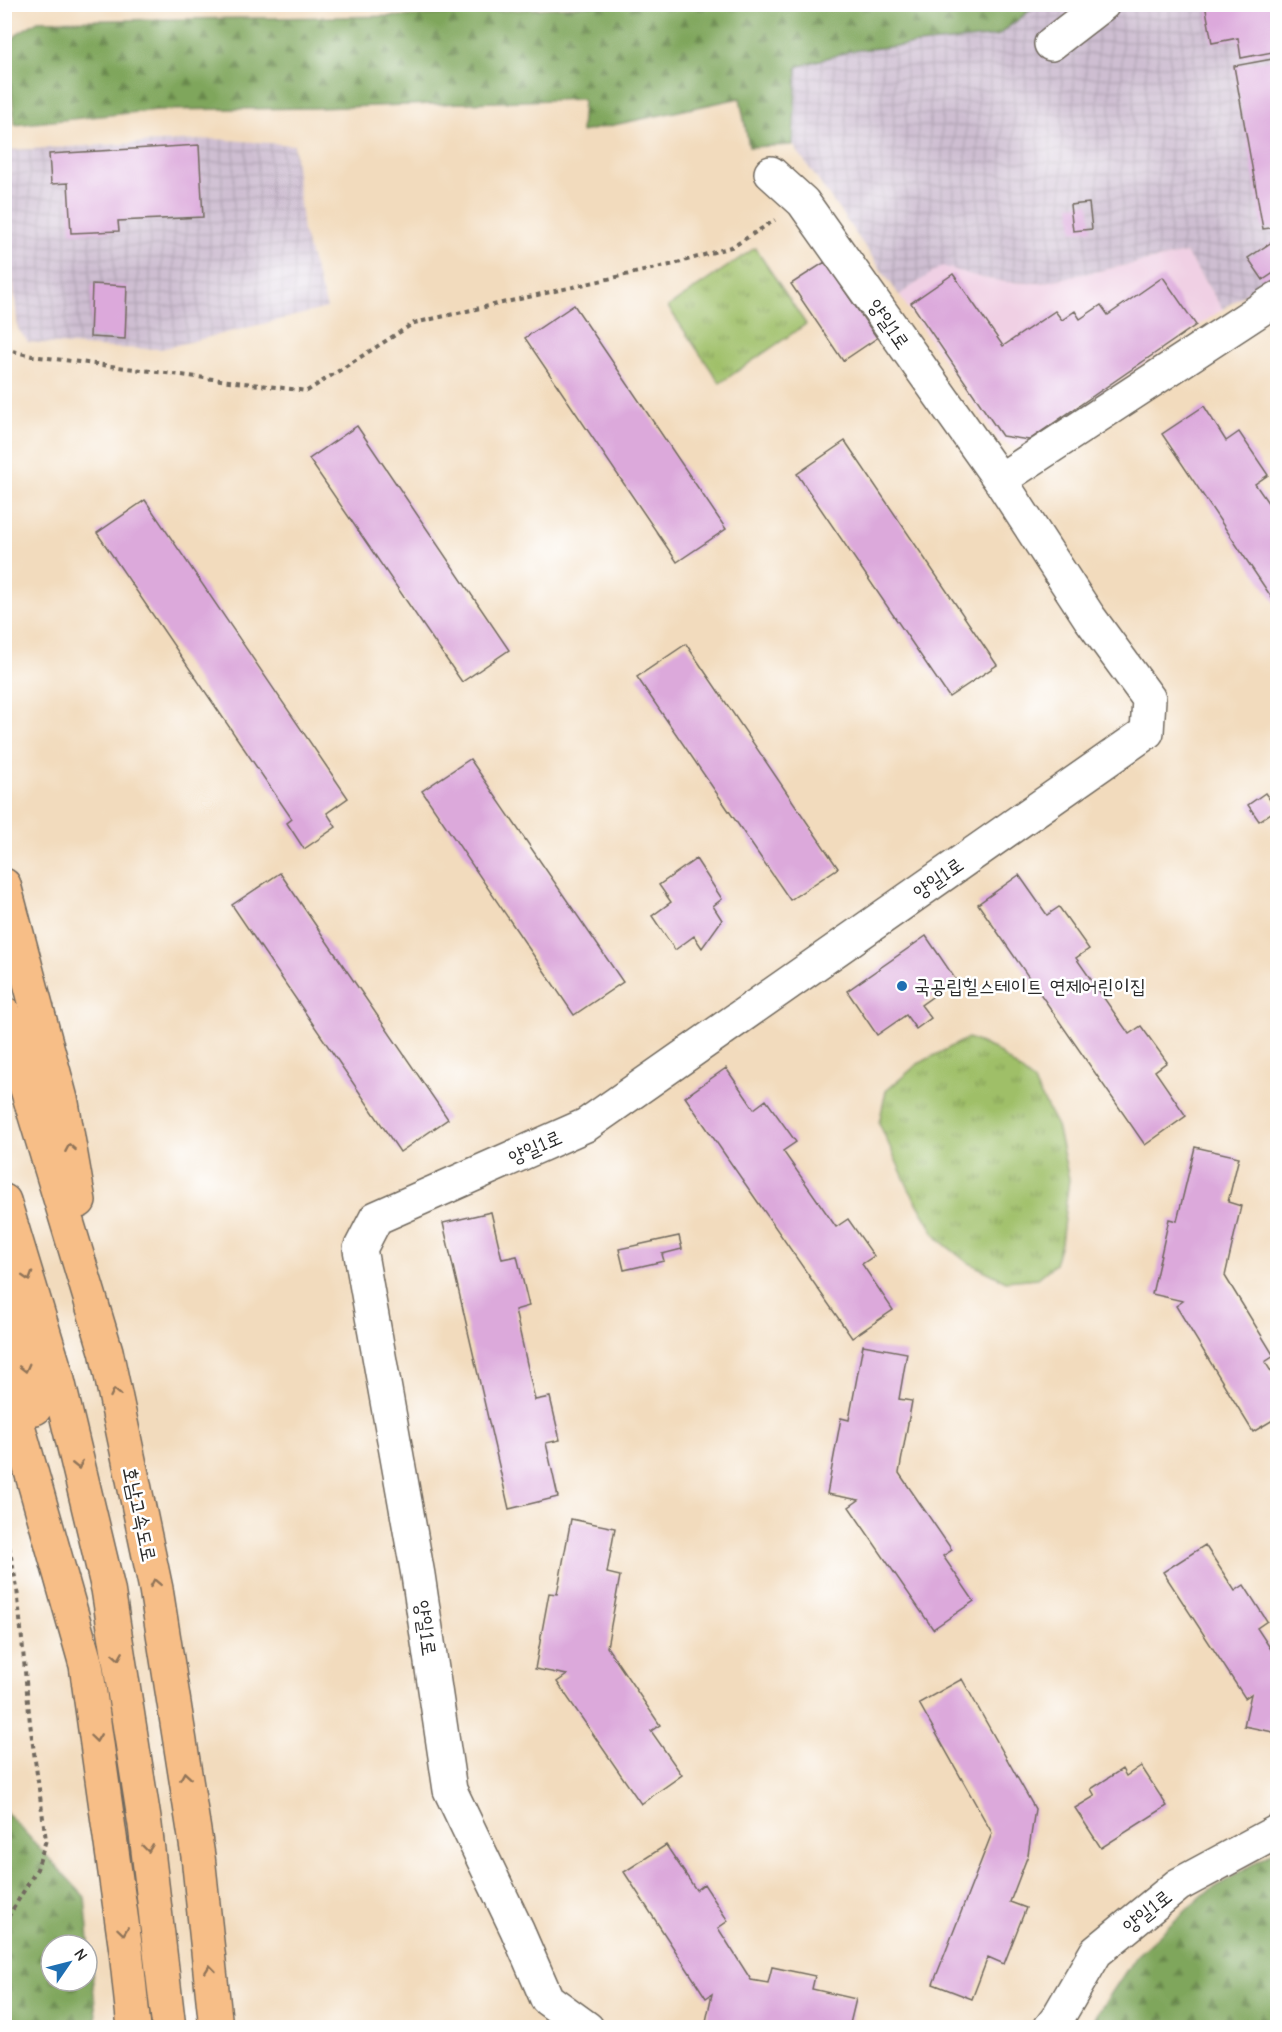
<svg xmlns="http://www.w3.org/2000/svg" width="1282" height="2032" font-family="'Comic Neue','Poor Story',sans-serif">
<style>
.built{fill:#f0d0e4}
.industrial{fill:url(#industrial-grid)}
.forest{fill:url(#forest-firs);stroke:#556844;stroke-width:1.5;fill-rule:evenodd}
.park{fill:url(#park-tufts);stroke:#65754a;stroke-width:1.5}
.building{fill:#dca9db}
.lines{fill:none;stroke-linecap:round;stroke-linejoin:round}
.street-casing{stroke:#71695e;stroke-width:36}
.highway-casing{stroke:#71695e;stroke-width:36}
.path{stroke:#71695e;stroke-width:4;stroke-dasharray:4.5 4.5;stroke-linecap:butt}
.street{stroke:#fff;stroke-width:33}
.highway{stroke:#f7be87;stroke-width:33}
.oneway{stroke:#917459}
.poi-dot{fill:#1f6fb2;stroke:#fff;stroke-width:2}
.labels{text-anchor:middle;stroke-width:5;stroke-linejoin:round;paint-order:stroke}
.street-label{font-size:20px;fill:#2b2b2b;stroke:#fff}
.poi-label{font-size:20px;fill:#2b2b2b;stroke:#fff;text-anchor:start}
</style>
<defs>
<pattern id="industrial-grid" width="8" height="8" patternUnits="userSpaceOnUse" patternTransform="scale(1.5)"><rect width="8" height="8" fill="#cebed1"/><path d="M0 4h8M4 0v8" fill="none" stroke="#b1a3b4"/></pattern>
<pattern id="forest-firs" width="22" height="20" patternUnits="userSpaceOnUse" patternTransform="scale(1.5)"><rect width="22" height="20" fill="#7fa65c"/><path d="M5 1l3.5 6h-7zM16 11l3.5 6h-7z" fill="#68874c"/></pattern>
<pattern id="park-tufts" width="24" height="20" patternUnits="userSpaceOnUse" patternTransform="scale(1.5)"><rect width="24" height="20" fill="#9fbf68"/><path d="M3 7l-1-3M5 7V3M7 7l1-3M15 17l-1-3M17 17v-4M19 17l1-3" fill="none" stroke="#829b56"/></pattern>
</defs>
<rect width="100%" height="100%" fill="#fff"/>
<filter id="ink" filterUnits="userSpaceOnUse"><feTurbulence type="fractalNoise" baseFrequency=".0167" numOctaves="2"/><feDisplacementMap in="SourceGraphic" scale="12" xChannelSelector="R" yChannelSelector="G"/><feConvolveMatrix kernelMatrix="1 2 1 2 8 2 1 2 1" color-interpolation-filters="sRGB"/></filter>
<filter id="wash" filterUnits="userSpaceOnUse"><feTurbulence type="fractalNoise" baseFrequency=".008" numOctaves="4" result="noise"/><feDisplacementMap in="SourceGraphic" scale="24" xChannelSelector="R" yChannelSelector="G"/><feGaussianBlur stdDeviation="1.35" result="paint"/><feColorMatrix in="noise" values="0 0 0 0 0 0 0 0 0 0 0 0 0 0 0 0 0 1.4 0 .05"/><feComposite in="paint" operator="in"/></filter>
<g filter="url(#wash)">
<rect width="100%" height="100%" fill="#f2dbbd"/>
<path class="built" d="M 1186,253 L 1223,309 L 1025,445 L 1018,448 L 999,441 L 899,295 L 942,265 L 982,278 L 1006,282 L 1040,283 Z"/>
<path class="industrial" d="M 1037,5 L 1277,5 L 1277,272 L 1223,309 L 1186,253 L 1040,283 L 1006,282 L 982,278 L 942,266 L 899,295 L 793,145 L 797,67 L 850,51 L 997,36 Z
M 216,139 L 294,145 L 303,232 L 327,308 L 161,349 L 112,348 L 28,342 L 18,329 L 8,234 L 10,150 Z"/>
<path class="forest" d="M 619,4 L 1037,5 L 997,36 L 850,51 L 797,67 L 793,145 L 749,147 L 740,98 L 581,132 L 583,99 L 315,108 L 157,110 L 15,125 L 7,47 L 18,33 L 38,21 L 409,16 Z
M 5,1811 L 85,1897 L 97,2027 L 5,2027 ZM 51,1945 L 87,1945 L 87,1981 L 51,1981 Z
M 1277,1849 L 1277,2027 L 1088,2028 L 1136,1956 L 1203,1895 Z"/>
<path class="park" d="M 755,248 L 806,324 L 720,383 L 668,307 Z
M 968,1038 L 994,1049 L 1033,1081 L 1057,1126 L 1069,1179 L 1061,1243 L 1055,1264 L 1038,1278 L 1006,1281 L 967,1262 L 938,1239 L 909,1189 L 879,1123 L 886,1091 L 918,1064 Z"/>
<g id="blocks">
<path class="building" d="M 1205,4 L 1278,4 L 1278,51 L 1241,58 L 1238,38 L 1212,43 Z
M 1278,58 L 1278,227 L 1263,229 L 1234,66 Z
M 199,145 L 203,217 L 118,221 L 119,231 L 71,233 L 68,183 L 51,184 L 49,154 Z
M 1089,203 L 1092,229 L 1073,231 L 1070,205 Z
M 1278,238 L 1278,270 L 1263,280 L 1248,258 Z
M 825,262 L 877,338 L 843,361 L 791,284 Z
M 953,274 L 1003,346 L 1055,311 L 1062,320 L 1075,311 L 1080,319 L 1101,305 L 1108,315 L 1163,277 L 1196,325 L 1029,440 L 1002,436 L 911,303 Z
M 92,284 L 127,286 L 125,339 L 90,337 Z
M 574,305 L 726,529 L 677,562 L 525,338 Z
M 1204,406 L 1226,441 L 1239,432 L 1268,475 L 1255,484 L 1278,517 L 1278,607 L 1162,434 Z
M 357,426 L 509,650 L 462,682 L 309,459 Z
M 845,441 L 997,665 L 949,697 L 797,474 Z
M 145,500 L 348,798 L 327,813 L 336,827 L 304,849 L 287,823 L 292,819 L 97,533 Z
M 686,644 L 838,868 L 790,900 L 637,677 Z
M 470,759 L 623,982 L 574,1015 L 422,791 Z
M 1265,793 L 1277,809 L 1259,821 L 1248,805 Z
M 696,859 L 722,899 L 713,906 L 722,920 L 702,948 L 694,936 L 675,950 L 652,916 L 671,902 L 659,885 Z
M 280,873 L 448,1119 L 400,1152 L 232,905 Z
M 1019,875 L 1047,915 L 1059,907 L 1089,949 L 1076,958 L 1129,1034 L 1141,1026 L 1167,1062 L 1155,1071 L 1186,1116 L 1145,1145 L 978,904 Z
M 926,936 L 956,980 L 921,1005 L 931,1018 L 916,1029 L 906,1015 L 877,1035 L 847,991 Z
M 726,1068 L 754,1109 L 766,1100 L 796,1142 L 783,1151 L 836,1227 L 848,1219 L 874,1256 L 862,1264 L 893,1310 L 852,1338 L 685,1097 Z
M 1195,1147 L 1239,1157 L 1228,1202 L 1241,1206 L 1225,1276 L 1274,1356 L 1265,1362 L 1278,1382 L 1278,1417 L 1253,1432 L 1176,1306 L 1183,1301 L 1152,1294 L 1169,1219 L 1177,1221 Z
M 491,1212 L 502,1259 L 517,1256 L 529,1306 L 515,1310 L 535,1400 L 550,1397 L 560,1440 L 546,1443 L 558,1497 L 509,1509 L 443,1223 Z
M 679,1236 L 682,1249 L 662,1254 L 664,1261 L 624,1270 L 619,1249 Z
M 863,1345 L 907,1353 L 899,1399 L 912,1401 L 899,1473 L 952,1550 L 943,1556 L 974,1601 L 933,1629 L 849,1507 L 859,1500 L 827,1494 L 841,1418 L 849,1420 Z
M 571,1519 L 615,1528 L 607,1573 L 620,1576 L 607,1647 L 660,1725 L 651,1731 L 682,1775 L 641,1804 L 557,1682 L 567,1675 L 535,1669 L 549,1593 L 557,1594 Z
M 1205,1545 L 1235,1591 L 1244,1585 L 1267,1621 L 1257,1628 L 1278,1660 L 1278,1733 L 1244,1726 L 1251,1694 L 1245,1698 L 1163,1572 Z
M 962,1679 L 1035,1809 L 1028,1855 L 1010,1902 L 1026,1908 L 1004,1964 L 988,1957 L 972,1999 L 933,1984 L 992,1833 L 919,1703 Z
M 1141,1766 L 1167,1806 L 1101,1848 L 1075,1808 L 1095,1796 L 1091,1789 L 1122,1769 L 1126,1776 Z
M 666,1845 L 696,1890 L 704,1884 L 728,1921 L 718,1928 L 751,1980 L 768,1983 L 772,1967 L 815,1976 L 812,1989 L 856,1999 L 849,2028 L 714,2028 L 705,2026 L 712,1994 L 706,1998 L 624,1872 Z"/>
</g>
</g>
<g filter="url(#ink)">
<use href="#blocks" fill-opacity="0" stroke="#71695e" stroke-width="1.5"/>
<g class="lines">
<g class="street-casing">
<path id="street" d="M 1051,44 L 1103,4
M 1000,480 L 1278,298
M 587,2028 L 547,1999 L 517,1930 L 450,1790 L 418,1575 L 360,1249 L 376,1218 L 586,1125 L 1147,732 L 1149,699 L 1089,617 L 1000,480 L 803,202 L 771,173
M 1050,2028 L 1057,2019 L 1096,1952 L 1178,1885 L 1278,1831"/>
</g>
<g class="highway-casing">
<path id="highway" d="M 4,885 L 62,1103 L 79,1201
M 4,1013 L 106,1351 L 156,1589 L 198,1856 L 216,2028
M 4,1201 L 57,1376 L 108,1589 L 145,1825 L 169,2028
M 4,1291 L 35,1408
M 4,1376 L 86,1665 L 126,1951 L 134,2028"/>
</g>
<path class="path" d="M 4,349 L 32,356 L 307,391 L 414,323 L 674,264 L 734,246 L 775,220
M 4,1520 L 17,1588 L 30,1723 L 46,1840 L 37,1869 L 4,1924"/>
<use href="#street" class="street"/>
<use href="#highway" class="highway"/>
</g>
<defs><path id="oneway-chevron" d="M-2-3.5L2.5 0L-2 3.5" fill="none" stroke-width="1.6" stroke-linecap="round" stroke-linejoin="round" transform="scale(1.5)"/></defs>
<g class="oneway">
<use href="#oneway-chevron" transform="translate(70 1148) rotate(-100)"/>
<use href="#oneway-chevron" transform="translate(28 1277) rotate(73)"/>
<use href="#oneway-chevron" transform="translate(25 1368) rotate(76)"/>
<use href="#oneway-chevron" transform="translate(115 1393) rotate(-102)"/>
<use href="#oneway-chevron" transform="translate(78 1465) rotate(77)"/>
<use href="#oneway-chevron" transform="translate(155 1583) rotate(-101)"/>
<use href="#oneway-chevron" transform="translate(118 1656) rotate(81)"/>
<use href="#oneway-chevron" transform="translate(96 1738) rotate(82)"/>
<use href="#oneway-chevron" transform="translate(185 1776) rotate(-99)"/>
<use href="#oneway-chevron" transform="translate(148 1848) rotate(83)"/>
<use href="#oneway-chevron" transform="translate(123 1931) rotate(82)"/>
<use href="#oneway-chevron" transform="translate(210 1969) rotate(-96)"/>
</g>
</g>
<circle class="poi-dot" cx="902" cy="986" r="6"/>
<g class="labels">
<g class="street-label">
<text transform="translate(889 324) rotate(55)" y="7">양일1로</text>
<text transform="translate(938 878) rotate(-35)" y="7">양일1로</text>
<text transform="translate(535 1147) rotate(-24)" y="7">양일1로</text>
<text transform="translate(140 1514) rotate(78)" y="7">호남고속도로</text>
<text transform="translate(426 1628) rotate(82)" y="7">양일1로</text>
<text transform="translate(1147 1911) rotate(-39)" y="7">양일1로</text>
</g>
<g class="poi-label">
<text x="914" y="993">국공립힐스테이트 연제어린이집</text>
</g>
</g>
<rect width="1282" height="2032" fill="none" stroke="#fff" stroke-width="24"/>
<g transform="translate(69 1963) rotate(55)"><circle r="28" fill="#ffffff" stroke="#aaaaaa" stroke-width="1.5"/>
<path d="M0-4.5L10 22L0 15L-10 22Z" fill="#1f6fb2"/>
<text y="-9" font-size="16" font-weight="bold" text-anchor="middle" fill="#2b2b2b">N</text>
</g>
</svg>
